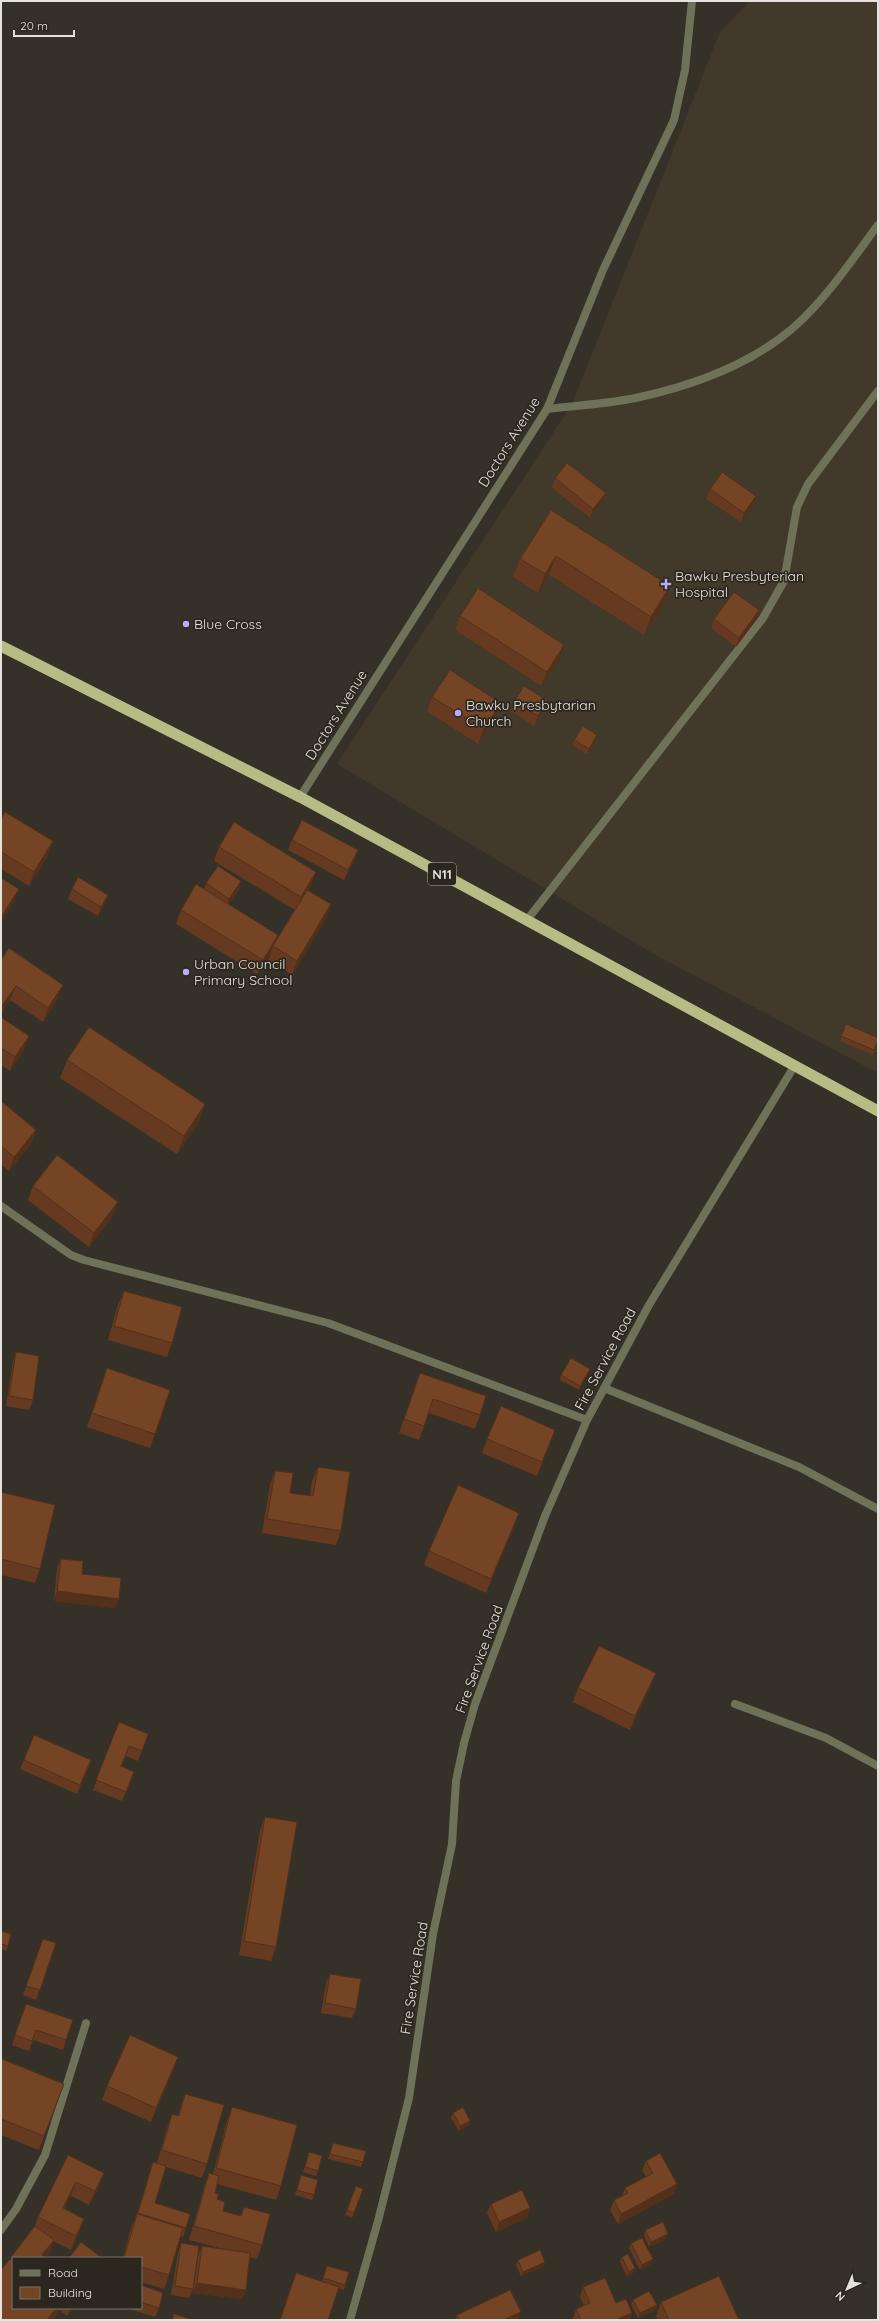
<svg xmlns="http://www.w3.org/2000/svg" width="879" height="2321" font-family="Quicksand,sans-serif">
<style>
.built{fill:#41392a}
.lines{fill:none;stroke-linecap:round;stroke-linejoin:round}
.service{stroke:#6f7159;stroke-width:8}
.minor{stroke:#6f7159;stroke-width:8}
.trunk{stroke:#b7bc85;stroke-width:11}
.wall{fill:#653a20}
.shaded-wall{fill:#52301a}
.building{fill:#754425;stroke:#52301a}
.poi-dot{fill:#b8abf7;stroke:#2c271e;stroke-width:1.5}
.labels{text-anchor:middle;stroke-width:3.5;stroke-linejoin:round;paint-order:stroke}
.shield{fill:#2c271e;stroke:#aeaaa3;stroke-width:1}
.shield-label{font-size:13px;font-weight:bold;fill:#e5e2dc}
.street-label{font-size:14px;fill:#e5e2dc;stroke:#2c271e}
.poi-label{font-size:14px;fill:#e5e2dc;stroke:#2c271e;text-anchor:start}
</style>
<rect width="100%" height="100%" fill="#363128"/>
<path class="built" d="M 750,1 L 878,1 L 878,1073 L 652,953 L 337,764 L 572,404 L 720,32 Z"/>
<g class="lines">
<path class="service" d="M 547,409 C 578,405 610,404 640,397 C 694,385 751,364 793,328 C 826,299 852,260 878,225
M 527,920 L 763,618 L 784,581 L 797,507 L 808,484 L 878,391"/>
<path class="minor" d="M 300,797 L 547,409 L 603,270 L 674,120 L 685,70 L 692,1
M 1,1206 L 71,1255 L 84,1260 L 328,1323 L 587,1420
M 604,1388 L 799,1467 L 878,1509
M 735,1704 L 826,1738 L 878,1766
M 1,2230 L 16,2209 L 45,2155 L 86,2023
M 350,2320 L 378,2221 L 409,2098 L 433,1934 L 452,1844 L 456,1781 L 464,1743 L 475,1704 L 545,1516 L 587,1420 L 649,1305 L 795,1065"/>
<path class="trunk" d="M 1,646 L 300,797 L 878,1111"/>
</g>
<path class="wall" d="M 555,478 L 602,503 L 590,518 L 552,488 Z
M 710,489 L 753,505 L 741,522 L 706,499 Z
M 551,510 L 664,604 L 644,635 L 549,575 L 538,593 L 513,577 L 520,559 Z
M 759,610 L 756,620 L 736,647 L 711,628 L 714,619 Z
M 460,616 L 559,659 L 541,686 L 455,630 Z
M 432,697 L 501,703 L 496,717 L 478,744 L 427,711 Z
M 548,701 L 544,710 L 534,726 L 511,711 L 514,702 Z
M 597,735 L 596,740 L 587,754 L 572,745 L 574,740 Z
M 1,819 L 48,855 L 29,886 L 1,869 Z
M 292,840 L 355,859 L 344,880 L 288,850 Z
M 219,847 L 311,886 L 308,890 L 331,904 L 326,918 L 292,975 L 268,960 L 271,953 L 257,974 L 176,924 L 181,910 L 204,889 L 206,883 L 241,881 L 238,891 L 229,904 L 275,943 L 295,910 L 214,861 Z
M 72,889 L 108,895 L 104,905 L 98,916 L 68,899 Z
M 1,960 L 58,999 L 43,1022 L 10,1000 L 1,1014 Z
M 1,1017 L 29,1036 L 24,1050 L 10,1071 L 1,1065 Z
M 846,1024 L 878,1042 L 873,1055 L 840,1041 Z
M 67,1060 L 205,1104 L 199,1122 L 177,1154 L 60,1078 Z
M 1,1101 L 36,1130 L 31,1144 L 9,1171 L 1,1164 Z
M 33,1186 L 113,1216 L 89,1247 L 28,1200 Z
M 124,1291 L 172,1343 L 167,1357 L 108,1340 L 118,1305 Z
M 16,1352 L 33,1400 L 29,1410 L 6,1406 L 13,1362 Z
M 107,1368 L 155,1434 L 150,1448 L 87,1427 Z
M 590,1369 L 588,1373 L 579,1390 L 560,1380 L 561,1375 Z
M 420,1373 L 480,1415 L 475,1429 L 429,1413 L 419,1440 L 399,1433 Z
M 487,1439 L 550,1444 L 537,1476 L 482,1453 Z
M 318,1467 L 341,1531 L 336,1545 L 262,1533 L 270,1485 L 275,1471 L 290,1493 L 310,1496 L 312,1481 Z
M 1,1492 L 40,1569 L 35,1583 L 1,1575 Z
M 514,1527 L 486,1593 L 424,1565 L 429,1551 Z
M 61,1559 L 82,1574 L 115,1608 L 54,1601 L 57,1568 Z
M 650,1687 L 630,1730 L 573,1702 L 578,1688 Z
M 119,1722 L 148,1734 L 138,1761 L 126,1756 L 121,1767 L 134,1772 L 122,1801 L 93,1790 Z
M 24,1760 L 91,1760 L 88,1770 L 77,1794 L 20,1769 Z
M 265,1817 L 276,1947 L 271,1961 L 239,1955 L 260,1831 Z
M 1,1931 L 8,1946 L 6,1951 L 1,1949 Z
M 43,1939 L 56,1943 L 36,2000 L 23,1995 Z
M 330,1974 L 356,2009 L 352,2018 L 321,2013 L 326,1983 Z
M 22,2014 L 66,2040 L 63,2050 L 33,2040 L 29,2051 L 12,2045 Z
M 178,2057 L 173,2071 L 151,2122 L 102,2100 L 107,2086 Z
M 1,2062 L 59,2098 L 39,2150 L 1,2135 Z
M 185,2094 L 207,2164 L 202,2178 L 166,2167 L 155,2203 L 186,2228 L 183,2237 L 180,2236 L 169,2275 L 164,2289 L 141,2282 L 141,2258 L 123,2258 L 131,2228 L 137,2214 L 153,2162 L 157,2163 L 167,2128 L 172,2114 L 178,2115 Z
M 232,2107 L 281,2186 L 276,2200 L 217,2184 L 215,2193 L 217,2199 L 223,2211 L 240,2216 L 244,2207 L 262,2245 L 257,2259 L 250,2257 L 246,2290 L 242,2299 L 193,2293 L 198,2256 L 202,2246 L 223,2249 L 189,2240 L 204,2187 L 209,2173 L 213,2174 L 227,2121 Z
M 453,2113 L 470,2121 L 469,2125 L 459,2131 L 451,2118 Z
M 333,2143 L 363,2162 L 361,2167 L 328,2159 Z
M 309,2152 L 318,2171 L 316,2176 L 303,2172 Z
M 68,2155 L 104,2173 L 99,2187 L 89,2205 L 71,2196 L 64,2209 L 84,2219 L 79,2233 L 71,2250 L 53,2241 L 49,2254 L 46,2257 L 47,2258 L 13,2258 L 13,2308 L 73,2308 L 67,2316 L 59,2310 L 57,2315 L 53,2320 L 1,2320 L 1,2270 L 11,2259 L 12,2256 L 35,2226 L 38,2217 Z
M 646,2161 L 677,2184 L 674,2194 L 618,2224 L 610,2210 L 614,2200 L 622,2196 L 625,2188 L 646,2177 L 642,2170 Z
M 301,2175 L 314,2195 L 312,2200 L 295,2195 Z
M 356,2186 L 363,2189 L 352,2218 L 345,2215 Z
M 491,2204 L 530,2208 L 527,2218 L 496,2232 L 487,2213 Z
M 645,2230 L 666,2239 L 649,2247 L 644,2235 Z
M 181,2243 L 193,2289 L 189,2298 L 171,2295 L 178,2253 Z
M 631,2243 L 653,2259 L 651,2264 L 640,2270 L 629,2248 Z
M 622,2257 L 635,2268 L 633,2273 L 627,2276 L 620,2262 Z
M 518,2260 L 543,2266 L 521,2276 L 516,2265 Z
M 327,2266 L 345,2285 L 344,2290 L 338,2288 L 328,2320 L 280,2320 L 296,2273 L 322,2282 Z
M 141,2285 L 159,2308 L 155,2317 L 126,2308 L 141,2308 Z
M 583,2287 L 616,2303 L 632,2313 L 629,2320 L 573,2320 L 573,2319 L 576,2309 L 584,2306 L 580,2297 Z
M 633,2300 L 657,2305 L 655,2310 L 638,2318 L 631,2305 Z
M 661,2302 L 739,2320 L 658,2320 L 656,2316 Z
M 457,2315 L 518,2320 L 455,2320 Z"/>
<path class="shaded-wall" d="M 606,493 L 602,503 L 590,518 L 593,509 Z
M 756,496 L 753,505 L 741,522 L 744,513 Z
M 556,556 L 549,575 L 538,593 L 545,574 Z
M 670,586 L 664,604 L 644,635 L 651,617 Z
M 759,610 L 756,620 L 736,647 L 739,638 Z
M 564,645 L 559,659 L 541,686 L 547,672 Z
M 548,701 L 544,710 L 534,726 L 538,716 Z
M 501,703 L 496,717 L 478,744 L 484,729 Z
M 597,735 L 596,740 L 587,754 L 589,749 Z
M 53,841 L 48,855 L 29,886 L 34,872 Z
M 358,850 L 355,859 L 344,880 L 348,870 Z
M 316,872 L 311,886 L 296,911 L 301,897 Z
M 241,881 L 238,891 L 226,909 L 229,899 Z
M 19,889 L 13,903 L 1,923 L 1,917 Z
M 108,895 L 104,905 L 98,916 L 101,907 Z
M 331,904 L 326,918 L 292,975 L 297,961 Z
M 278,935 L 274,947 L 273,946 L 271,953 L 257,974 L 263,960 Z
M 63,985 L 58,999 L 43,1022 L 48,1008 Z
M 16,986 L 10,1000 L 1,1014 L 1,1007 Z
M 29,1036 L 24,1050 L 10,1071 L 15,1057 Z
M 205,1104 L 199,1122 L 177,1154 L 184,1136 Z
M 36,1130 L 31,1144 L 9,1171 L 14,1157 Z
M 118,1202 L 113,1216 L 89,1247 L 94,1233 Z
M 590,1369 L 588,1373 L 579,1390 L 580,1386 Z
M 555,1430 L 550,1444 L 537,1476 L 542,1462 Z
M 519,1513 L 514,1527 L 486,1593 L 491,1579 Z
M 57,1591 L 119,1599 L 115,1608 L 54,1601 Z
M 656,1673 L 650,1687 L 630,1730 L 635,1716 Z
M 91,1760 L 88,1770 L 77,1794 L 80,1785 Z
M 178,2057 L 173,2071 L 151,2122 L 156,2108 Z
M 470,2121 L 469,2125 L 459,2131 L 460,2126 Z
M 104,2173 L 99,2187 L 89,2205 L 95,2191 Z
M 76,2182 L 71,2196 L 58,2222 L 63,2208 Z
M 677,2184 L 674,2194 L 618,2224 L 621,2214 Z
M 530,2208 L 527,2218 L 496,2232 L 499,2222 Z
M 84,2219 L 79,2233 L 71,2250 L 76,2236 Z
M 668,2234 L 666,2239 L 649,2247 L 651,2242 Z
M 54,2240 L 49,2254 L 46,2258 L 42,2255 Z
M 653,2259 L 651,2264 L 640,2270 L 642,2265 Z
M 545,2262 L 543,2266 L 521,2276 L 523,2272 Z
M 635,2268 L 633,2273 L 627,2276 L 629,2272 Z
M 197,2283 L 246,2290 L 242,2299 L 193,2293 Z
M 657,2305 L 655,2310 L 638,2318 L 640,2313 Z
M 56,2308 L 59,2308 L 57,2315 L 53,2320 L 47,2320 Z
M 70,2308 L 73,2308 L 67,2316 Z
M 521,2312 L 518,2320 L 503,2320 Z
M 632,2313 L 629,2320 L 615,2320 Z"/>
<path class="building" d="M 567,463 L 606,493 L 593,509 L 555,478 Z
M 722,472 L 756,496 L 744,513 L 710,489 Z
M 551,510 L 670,586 L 651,617 L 556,556 L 545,574 L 520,559 Z
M 478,588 L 564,645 L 547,672 L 460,616 Z
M 734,592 L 759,610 L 739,638 L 714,619 Z
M 450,670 L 501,703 L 484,729 L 432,697 Z
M 524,686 L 548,701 L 538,716 L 514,702 Z
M 583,726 L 597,735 L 589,749 L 574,740 Z
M 5,812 L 53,841 L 34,872 L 1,852 L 1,819 Z
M 302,820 L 358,850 L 348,870 L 292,840 Z
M 234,822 L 316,872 L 301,897 L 219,847 Z
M 218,866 L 241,881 L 229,899 L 206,883 Z
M 78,877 L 108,895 L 101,907 L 72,889 Z
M 1,878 L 19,889 L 1,917 Z
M 196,884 L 278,935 L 263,960 L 181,910 Z
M 307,890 L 331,904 L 297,961 L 273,946 Z
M 9,948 L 63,985 L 48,1008 L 16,986 L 1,1007 L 1,960 Z
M 1,1017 L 29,1036 L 15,1057 L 1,1048 Z
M 846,1024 L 878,1038 L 878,1041 L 874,1050 L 841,1036 Z
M 89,1027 L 205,1104 L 184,1136 L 67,1060 Z
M 1,1101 L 36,1130 L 14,1157 L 1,1146 Z
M 57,1155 L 118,1202 L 94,1233 L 33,1186 Z
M 124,1291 L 182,1307 L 172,1343 L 114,1326 Z
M 16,1352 L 39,1356 L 33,1400 L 9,1396 Z
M 571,1358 L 590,1369 L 580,1386 L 561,1375 Z
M 107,1368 L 170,1390 L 155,1434 L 92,1413 Z
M 420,1373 L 486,1396 L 480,1415 L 433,1399 L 424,1426 L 404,1419 Z
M 501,1406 L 555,1430 L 542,1462 L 487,1439 Z
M 318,1467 L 350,1472 L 341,1531 L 267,1519 L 275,1471 L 293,1473 L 290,1493 L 313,1496 Z
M 458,1485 L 519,1513 L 491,1579 L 429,1551 Z
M 1,1492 L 55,1505 L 40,1569 L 1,1559 Z
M 61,1559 L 83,1561 L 82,1574 L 121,1578 L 119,1599 L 57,1591 Z
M 599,1646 L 656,1673 L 635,1716 L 578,1688 Z
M 119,1722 L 148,1734 L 142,1751 L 129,1746 L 121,1766 L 134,1772 L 126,1792 L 96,1780 Z
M 34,1735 L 91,1760 L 80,1785 L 24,1760 Z
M 265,1817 L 297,1822 L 276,1947 L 244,1941 Z
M 1,1931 L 11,1934 L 8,1946 L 1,1944 Z
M 43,1939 L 56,1943 L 40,1990 L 26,1986 Z
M 330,1974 L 361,1979 L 356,2009 L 325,2003 Z
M 26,2004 L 73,2020 L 66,2040 L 36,2030 L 32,2041 L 15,2035 Z
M 130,2035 L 178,2057 L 156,2108 L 107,2086 Z
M 2,2059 L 64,2084 L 44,2136 L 1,2119 L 1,2062 Z
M 185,2094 L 224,2105 L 207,2164 L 162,2150 L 172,2114 L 179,2116 Z
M 232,2107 L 297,2125 L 281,2186 L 216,2168 Z
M 463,2107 L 470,2121 L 460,2126 L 453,2113 Z
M 333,2143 L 366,2151 L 363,2162 L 330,2154 Z
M 309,2152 L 322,2156 L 318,2171 L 305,2167 Z
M 660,2153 L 677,2184 L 621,2214 L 614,2200 L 628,2193 L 625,2188 L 653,2173 L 646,2161 Z
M 68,2155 L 104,2173 L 95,2191 L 76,2182 L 63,2208 L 84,2219 L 76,2236 L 38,2217 Z
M 153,2162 L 166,2166 L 155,2203 L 190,2214 L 186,2228 L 138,2213 Z
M 209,2173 L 219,2176 L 215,2193 L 219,2194 L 217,2199 L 225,2202 L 223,2211 L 241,2216 L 244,2207 L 270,2214 L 262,2245 L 194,2226 Z
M 301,2175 L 318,2180 L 314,2195 L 297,2190 Z
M 356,2186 L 363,2189 L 354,2213 L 347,2210 Z
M 522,2190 L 530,2208 L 499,2222 L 491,2204 Z
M 137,2214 L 183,2228 L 169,2275 L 141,2267 L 141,2258 L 124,2258 Z
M 663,2222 L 668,2234 L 651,2242 L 645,2230 Z
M 35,2226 L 54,2240 L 42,2255 L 47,2258 L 14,2258 L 12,2256 Z
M 642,2238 L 653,2259 L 642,2265 L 631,2243 Z
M 81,2242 L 102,2258 L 69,2258 Z
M 181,2243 L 199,2246 L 193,2289 L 175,2286 Z
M 202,2246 L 250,2253 L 246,2290 L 197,2283 Z
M 540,2250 L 545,2262 L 523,2272 L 518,2260 Z
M 628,2254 L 635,2268 L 629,2272 L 622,2257 Z
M 10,2259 L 13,2261 L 13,2308 L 56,2308 L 47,2320 L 1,2320 L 1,2270 Z
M 327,2266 L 349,2272 L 345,2285 L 323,2278 Z
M 296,2273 L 339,2287 L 328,2320 L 280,2320 Z
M 719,2276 L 739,2320 L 669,2320 L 661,2302 Z
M 605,2278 L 616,2303 L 626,2299 L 632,2313 L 615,2320 L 581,2320 L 576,2309 L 590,2303 L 583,2287 Z
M 141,2285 L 163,2293 L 159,2308 L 141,2302 Z
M 510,2290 L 521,2312 L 503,2320 L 459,2320 L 457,2315 Z
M 649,2291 L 657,2305 L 640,2313 L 633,2300 Z
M 174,2314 L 194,2320 L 172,2320 Z"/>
<g class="poi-dot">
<path d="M664 578h4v4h4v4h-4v4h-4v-4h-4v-4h4z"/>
<circle cx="186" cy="624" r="4"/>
<circle cx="458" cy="713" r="4"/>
<circle cx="186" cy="972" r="4"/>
</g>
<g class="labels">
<rect class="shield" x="428" y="863" width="28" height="22" rx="3"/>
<g class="shield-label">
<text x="442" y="879">N11</text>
</g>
<g class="street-label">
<text transform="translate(509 442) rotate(-58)" y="5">Doctors Avenue</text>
<text transform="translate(336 715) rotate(-58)" y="5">Doctors Avenue</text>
<text transform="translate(605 1359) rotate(-62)" y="5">Fire Service Road</text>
<text transform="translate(479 1659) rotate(-70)" y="5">Fire Service Road</text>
<text transform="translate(414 1978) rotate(-81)" y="5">Fire Service Road</text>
</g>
<g class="poi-label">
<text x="675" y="581">Bawku Presbyterian<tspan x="675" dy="16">Hospital</tspan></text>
<text x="194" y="629">Blue Cross</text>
<text x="466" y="710">Bawku Presbytarian<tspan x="466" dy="16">Church</tspan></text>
<text x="194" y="969">Urban Council<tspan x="194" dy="16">Primary School</tspan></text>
</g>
</g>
<rect width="879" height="2321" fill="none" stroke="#e5e2dc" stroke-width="4"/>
<rect x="12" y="2257" width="130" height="52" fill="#2c271e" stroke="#76726a"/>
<rect x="20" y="2270" width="20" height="6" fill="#6f7159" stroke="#76726a"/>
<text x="48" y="2277" font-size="12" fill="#e5e2dc">Road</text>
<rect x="20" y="2287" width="20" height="12" fill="#754425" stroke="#76726a"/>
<text x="48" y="2297" font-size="12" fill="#e5e2dc">Building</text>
<g transform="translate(847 2289) rotate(224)" stroke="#2c271e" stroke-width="3" paint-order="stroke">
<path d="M0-3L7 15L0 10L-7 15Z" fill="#e5e2dc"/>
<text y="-6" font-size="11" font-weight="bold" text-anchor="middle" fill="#e5e2dc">N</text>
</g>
<path d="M14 30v6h60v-6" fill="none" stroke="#e5e2dc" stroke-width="2"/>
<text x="20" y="30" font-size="12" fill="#e5e2dc" stroke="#2c271e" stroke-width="3" paint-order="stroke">20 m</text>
</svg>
